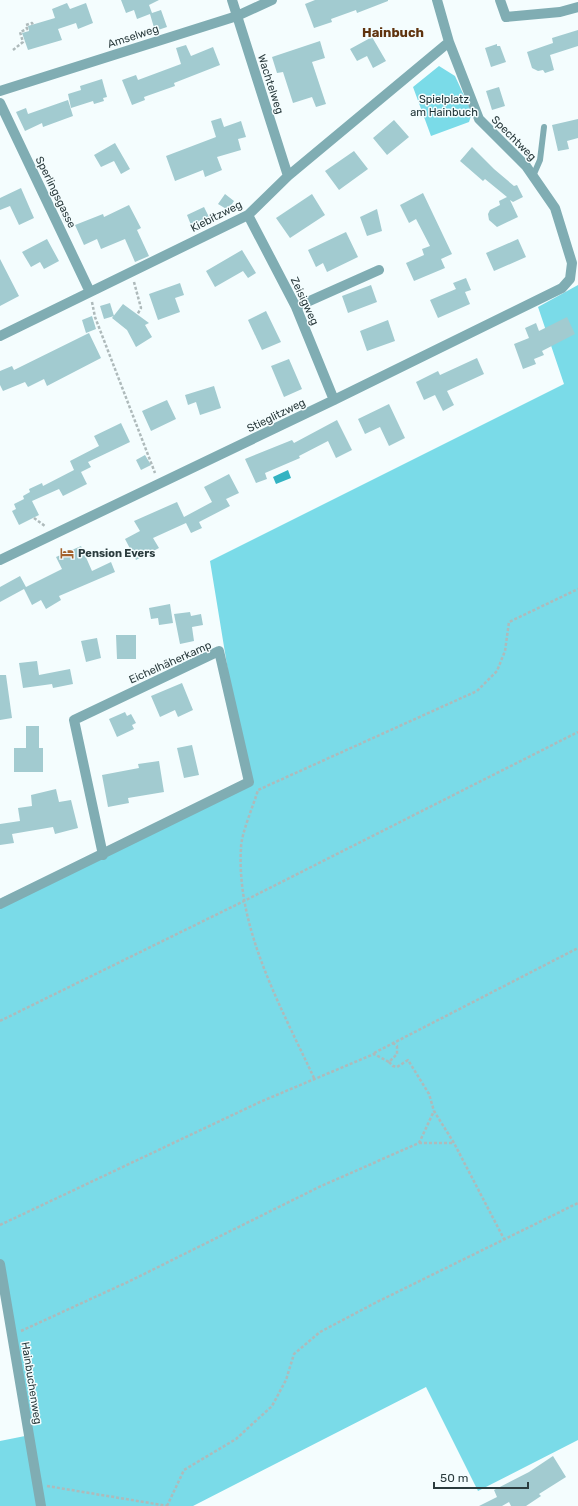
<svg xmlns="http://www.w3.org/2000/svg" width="578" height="1506" font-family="Rubik,sans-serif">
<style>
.green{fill:#7adbe8}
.water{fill:#33b3c2}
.building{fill:#a2cbd0}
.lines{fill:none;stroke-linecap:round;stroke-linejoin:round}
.path{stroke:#aebabb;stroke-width:2.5;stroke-dasharray:3 2;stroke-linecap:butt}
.lane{stroke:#80adb3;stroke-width:6}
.street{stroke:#80adb3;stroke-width:10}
.labels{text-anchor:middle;stroke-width:3;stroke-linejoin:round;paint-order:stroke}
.street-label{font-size:11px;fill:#2b3c3e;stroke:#f4fdfe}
.park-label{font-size:11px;fill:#1b3033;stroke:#f4fdfe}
.poi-label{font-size:11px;font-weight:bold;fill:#2b3c3e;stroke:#f4fdfe;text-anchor:start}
.quarter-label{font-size:13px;font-weight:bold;fill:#5f330e;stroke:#f4fdfe}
</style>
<rect width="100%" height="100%" fill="#f4fdfe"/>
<path class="green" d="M 439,66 L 455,76 L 472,113 L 469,122 L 431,136 L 413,87 Z
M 578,285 L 578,1440 L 478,1491 L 426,1387 L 193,1506 L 41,1506 L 0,1282 L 0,899 L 246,781 L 210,561 L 564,384 L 538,307 Z
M 25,1436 L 40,1506 L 0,1506 L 0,1441 Z"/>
<path class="water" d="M 288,470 L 291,478 L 276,484 L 273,477 Z"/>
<path class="building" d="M 121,0 L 159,0 L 149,5 L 152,13 L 161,10 L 167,27 L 155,31 L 150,14 L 137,19 L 134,10 L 126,13 Z
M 315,0 L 388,0 L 388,1 L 357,13 L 356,10 L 331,19 L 332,22 L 314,28 L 305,4 Z
M 67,3 L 70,9 L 86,3 L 93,23 L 78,29 L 76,23 L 58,29 L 62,40 L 28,50 L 22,33 L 29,31 L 28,26 L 55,18 L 52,9 Z
M 578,30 L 578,46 L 550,55 L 554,70 L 545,73 L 543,70 L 538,71 L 532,68 L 527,52 L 553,43 L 552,38 Z
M 372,37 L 386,61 L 373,68 L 367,56 L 357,61 L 350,49 Z
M 320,41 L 325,58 L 312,62 L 326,104 L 316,107 L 312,97 L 293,103 L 283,72 L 277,73 L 272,57 Z
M 497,44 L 497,46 L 500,46 L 506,62 L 491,67 L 485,48 Z
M 186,45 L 191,56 L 213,47 L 220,65 L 174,83 L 175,86 L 144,97 L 145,100 L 132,105 L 122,80 L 136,75 L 138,80 L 181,64 L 176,48 Z
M 102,79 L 107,97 L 103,98 L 104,101 L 94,104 L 93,101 L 71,108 L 68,94 L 81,90 L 80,86 Z
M 499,87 L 505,106 L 492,110 L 486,91 Z
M 68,100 L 73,116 L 43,127 L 42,123 L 25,131 L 16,112 L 26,108 L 28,114 Z
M 221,118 L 224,127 L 241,121 L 246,137 L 238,139 L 241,150 L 217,157 L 222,170 L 205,177 L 203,170 L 175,181 L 166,156 L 216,137 L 211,121 Z
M 578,119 L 578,138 L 567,141 L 569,149 L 558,151 L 552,125 Z
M 394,120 L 409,137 L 387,155 L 373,138 Z
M 115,143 L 130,169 L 121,174 L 114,161 L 101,167 L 94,155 Z
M 472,147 L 494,169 L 514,186 L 517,185 L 523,197 L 513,202 L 510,200 L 518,217 L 497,227 L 489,220 L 488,214 L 490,210 L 500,205 L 499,201 L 507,197 L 485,179 L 483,181 L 460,161 Z
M 354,151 L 368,169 L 339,190 L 325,171 Z
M 21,188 L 34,218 L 19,225 L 10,206 L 0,210 L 0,198 Z
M 423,193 L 452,254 L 441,259 L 445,268 L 414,281 L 406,263 L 424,255 L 422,249 L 430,246 L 416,219 L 409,223 L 400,205 Z
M 225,194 L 234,201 L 228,210 L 218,204 Z
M 312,194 L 325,215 L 290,238 L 276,218 Z
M 129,205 L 141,228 L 137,230 L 149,256 L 135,262 L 125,239 L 101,249 L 97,239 L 84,245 L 75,225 L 103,214 L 104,217 Z
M 204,207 L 209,217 L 191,225 L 187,215 Z
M 377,209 L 382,231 L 367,236 L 360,217 Z
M 68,211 L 72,220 L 65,223 L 61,215 Z
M 346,232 L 358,257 L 327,272 L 323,263 L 316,267 L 308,250 Z
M 47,239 L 59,261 L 44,269 L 40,262 L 31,267 L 22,252 Z
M 518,239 L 526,257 L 494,271 L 486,253 Z
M 242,250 L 256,273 L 248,278 L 243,271 L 215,287 L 206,271 Z
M 0,259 L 19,296 L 0,306 Z
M 466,278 L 471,290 L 465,292 L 470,304 L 438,318 L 430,300 L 456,289 L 453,283 Z
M 180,283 L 184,295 L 175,298 L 180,312 L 158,320 L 149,294 Z
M 371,285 L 377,302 L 348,313 L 342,296 Z
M 110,303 L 114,316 L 104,319 L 100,306 Z
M 123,304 L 149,323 L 145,325 L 152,337 L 136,347 L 127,330 L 112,318 Z
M 266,311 L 281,342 L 262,350 L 248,320 Z
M 92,316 L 96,329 L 86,333 L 82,320 Z
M 567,317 L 575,334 L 542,351 L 544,355 L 534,359 L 536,364 L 523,369 L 514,344 L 529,338 L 525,328 L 536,323 L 539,331 Z
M 388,320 L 395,341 L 367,351 L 360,331 Z
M 89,333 L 101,358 L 47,386 L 44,379 L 28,387 L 25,382 L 3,391 L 0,385 L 0,371 L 12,366 L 14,370 Z
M 477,358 L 484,374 L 447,391 L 454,405 L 443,411 L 435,395 L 424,400 L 416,382 L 438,371 L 440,375 Z
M 289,359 L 302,389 L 284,397 L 271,366 Z
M 214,386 L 221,408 L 200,415 L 196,402 L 188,405 L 185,395 Z
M 167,400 L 176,419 L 151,431 L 142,411 Z
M 389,404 L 405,438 L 389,446 L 380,427 L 365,434 L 358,419 Z
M 337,420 L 352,450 L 336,458 L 328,441 L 299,456 L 300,458 L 265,473 L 267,479 L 256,483 L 245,459 L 292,440 L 294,443 Z
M 121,423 L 130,442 L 88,462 L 91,467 L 81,472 L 87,484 L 63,496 L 59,489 L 32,501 L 39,515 L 19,525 L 12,511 L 16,509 L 14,504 L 24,499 L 23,496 L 30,492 L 29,489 L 42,483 L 43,486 L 74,470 L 70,461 L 99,446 L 94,436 Z
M 145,455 L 151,465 L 141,470 L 136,460 Z
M 229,474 L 239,493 L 226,499 L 230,506 L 199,522 L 202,528 L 191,533 L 186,523 L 153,538 L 159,548 L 136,560 L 125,539 L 140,531 L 134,521 L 177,502 L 184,517 L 212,502 L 204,487 Z
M 81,546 L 92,571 L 111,562 L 115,572 L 59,596 L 61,600 L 46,609 L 41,600 L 32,605 L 24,589 L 0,602 L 0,587 L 20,576 L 26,587 L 62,569 L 56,557 Z
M 170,604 L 173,623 L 159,625 L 158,618 L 151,619 L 149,608 Z
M 190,612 L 191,616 L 201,614 L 203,625 L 192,627 L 194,641 L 180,644 L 174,614 Z
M 116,635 L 136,635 L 136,659 L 117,659 Z
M 97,638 L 101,658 L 86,662 L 81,641 Z
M 37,661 L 39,675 L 70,669 L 73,684 L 53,688 L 52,684 L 23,688 L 19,663 Z
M 0,675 L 6,675 L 12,718 L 0,720 Z
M 182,683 L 193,710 L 178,717 L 175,710 L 160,717 L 151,696 Z
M 125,712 L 127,716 L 131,714 L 136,723 L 132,725 L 134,729 L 117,737 L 109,719 Z
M 26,726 L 39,726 L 39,748 L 43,748 L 43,772 L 14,772 L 14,748 L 26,748 Z
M 192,745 L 199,775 L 184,778 L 177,748 Z
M 159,761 L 164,792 L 128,798 L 129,803 L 108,807 L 102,775 L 139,768 L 138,764 Z
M 56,789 L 59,802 L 71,800 L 78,828 L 55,834 L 53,827 L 12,834 L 14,843 L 0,845 L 0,824 L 20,821 L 18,808 L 32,806 L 31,795 Z
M 553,1456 L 566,1477 L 539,1494 L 541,1496 L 526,1506 L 511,1506 L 509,1502 L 502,1506 L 479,1506 L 497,1497 L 494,1490 L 529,1472 Z"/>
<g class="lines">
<path class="path" d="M 13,50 L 23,42 L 20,32 L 27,29 L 26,25 L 32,23 L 33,25
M 134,282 L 141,308 L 137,315
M 92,302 L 95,317 L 155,473
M 34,518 L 45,526
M 0,1021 L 244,901 L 578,732
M 374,1053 L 578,948
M 389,1062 L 393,1066 L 397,1067 L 408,1060 L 429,1094 L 434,1111 L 454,1143 L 504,1239
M 314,1078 C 281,1007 236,928 241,848 C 241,834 254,804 258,790 L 477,691 L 497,671 L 505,651 L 509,622 L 578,589
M 419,1143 L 454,1143
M 0,1225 L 260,1102 L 374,1054 L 389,1062 L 397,1054 L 397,1046 L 393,1043
M 21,1331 L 130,1281 L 319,1187 L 419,1143 L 434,1111
M 47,1486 L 168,1506
M 167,1506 L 184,1470 L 236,1439 L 272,1406 L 286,1380 L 294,1354 L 320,1332 L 375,1303 L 578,1203"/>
<path class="lane" d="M 533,176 L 540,160 L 544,127"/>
<path class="street" d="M 232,0 L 288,176
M 500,0 L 506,17 L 560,12 L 578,7
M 0,91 L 237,16 L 272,0
M 0,103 L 90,292
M 248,215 L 296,307 L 334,400
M 296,307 L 379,270
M 0,336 L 248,215 L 288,176 L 449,42
M 0,560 L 334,400 L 562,288 L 570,279 L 572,263 L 555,208 L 526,166 L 479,119 L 449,42 L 437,0
M 0,904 L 249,782 L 219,651 L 74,720 L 103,855
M 0,1264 L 41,1506"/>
</g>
<defs>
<g id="hotel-bare" transform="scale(1.08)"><path d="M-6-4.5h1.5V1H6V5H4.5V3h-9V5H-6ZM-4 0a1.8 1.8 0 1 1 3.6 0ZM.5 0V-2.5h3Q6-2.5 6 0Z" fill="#a3622d" stroke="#f4fdfe" stroke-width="2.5" paint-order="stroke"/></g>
</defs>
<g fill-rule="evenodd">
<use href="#hotel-bare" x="67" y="553"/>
</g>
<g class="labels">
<g class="street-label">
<text transform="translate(133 36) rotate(-18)" y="4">Amselweg</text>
<text transform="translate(271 84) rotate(72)" y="4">Wachtelweg</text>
<text transform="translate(514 138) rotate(45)" y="4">Spechtweg</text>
<text transform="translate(56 192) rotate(64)" y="4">Sperlingsgasse</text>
<text transform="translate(216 216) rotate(-27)" y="4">Kiebitzweg</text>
<text transform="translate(305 301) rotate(65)" y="4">Zeisigweg</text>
<text transform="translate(276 415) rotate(-26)" y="4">Stieglitzweg</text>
<text transform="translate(170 662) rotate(-24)" y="4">Eichelhäherkamp</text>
<text transform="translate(32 1383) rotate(81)" y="4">Hainbuchenweg</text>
</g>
<g class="park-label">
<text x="444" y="103">Spielplatz<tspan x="444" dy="13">am Hainbuch</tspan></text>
</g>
<g class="poi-label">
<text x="78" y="557">Pension Evers</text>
</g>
<g class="quarter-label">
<text x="393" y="37">Hainbuch</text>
</g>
</g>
<path d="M434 1482v6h94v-6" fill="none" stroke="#2b3c3e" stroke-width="2"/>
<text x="440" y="1482" font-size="12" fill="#2b3c3e" stroke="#f4fdfe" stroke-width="3" paint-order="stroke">50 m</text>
</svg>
